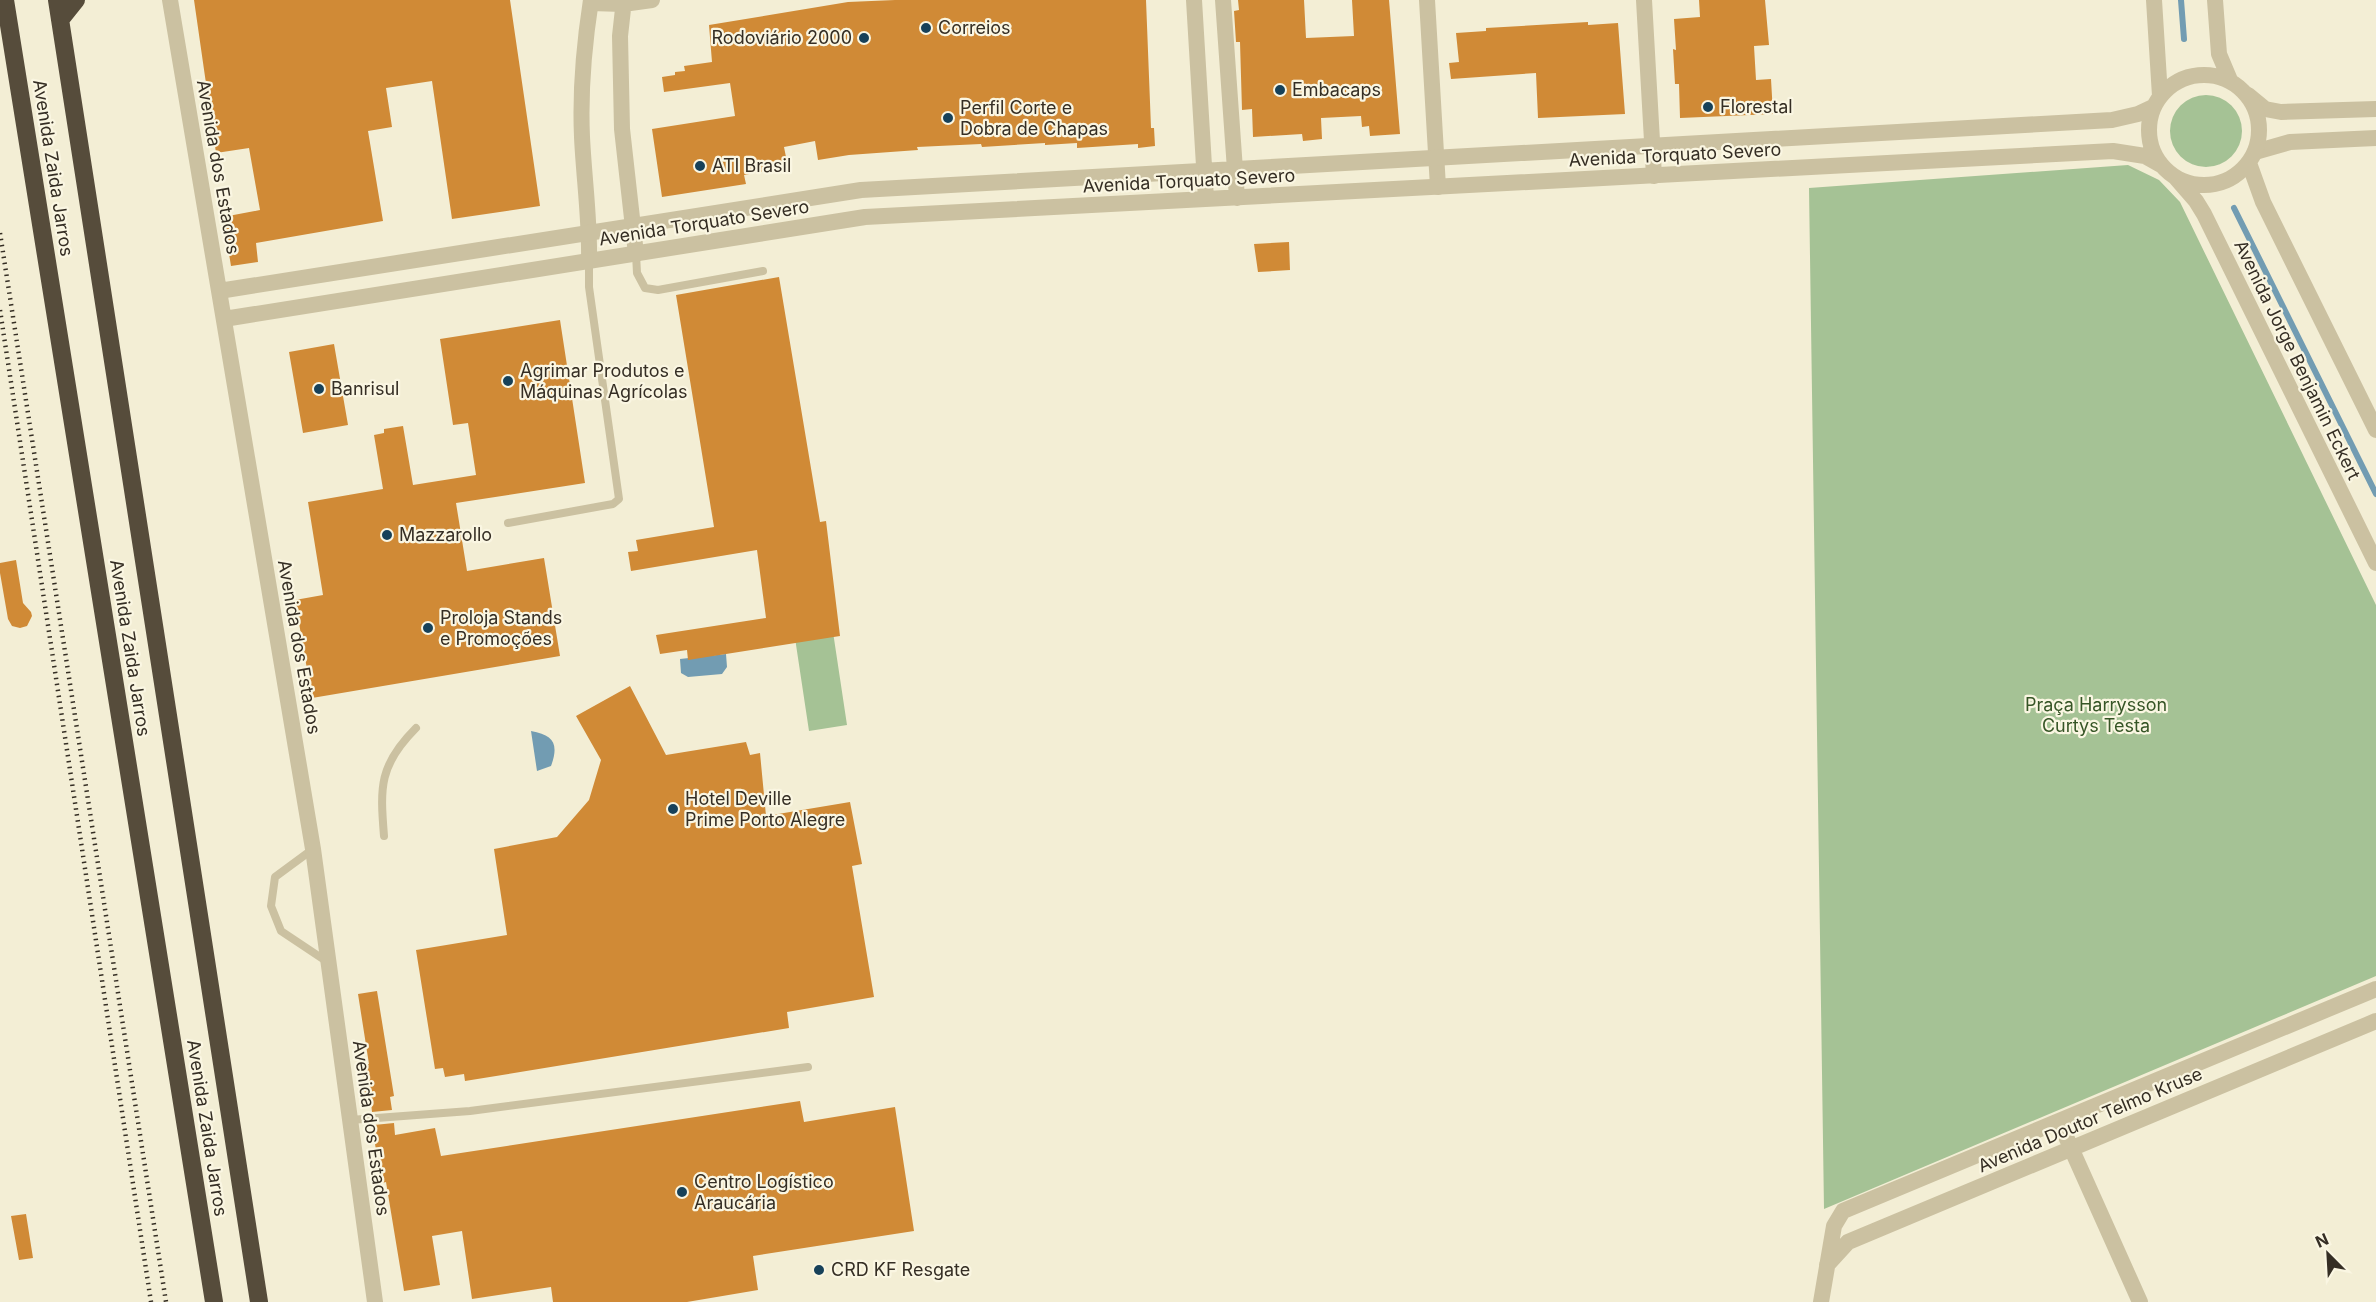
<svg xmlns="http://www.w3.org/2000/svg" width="2376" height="1302" font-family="Inter,sans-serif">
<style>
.green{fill:#a5c295}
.water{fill:#729cb2}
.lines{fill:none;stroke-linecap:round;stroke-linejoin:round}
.stream{stroke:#729cb2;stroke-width:6}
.building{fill:#d08a36}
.service{stroke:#cbc1a1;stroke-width:8}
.minor{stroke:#cbc1a1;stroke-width:16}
.tertiary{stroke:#cbc1a1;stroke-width:16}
.motorway{stroke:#564c3b;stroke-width:18}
.rail{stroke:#352e24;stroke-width:4.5;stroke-dasharray:1.5 4.5;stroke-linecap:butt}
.poi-dot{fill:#174159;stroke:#faf6e2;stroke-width:2}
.labels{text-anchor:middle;stroke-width:4.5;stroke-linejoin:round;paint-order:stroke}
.poi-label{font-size:18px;fill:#352e24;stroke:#faf6e2;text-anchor:start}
.street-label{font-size:18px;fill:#352e24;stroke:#faf6e2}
.park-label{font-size:18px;fill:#365526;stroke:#faf6e2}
</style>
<rect width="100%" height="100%" fill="#f3eed5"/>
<path class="green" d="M2170 131a36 36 0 1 1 72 0a36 36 0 1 1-72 0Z
M 2128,165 L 2159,180 L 2180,202 L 2376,605 L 2376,976 L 1824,1209 L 1809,188 Z
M 833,632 L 847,725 L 809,731 L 795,638 Z"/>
<path class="water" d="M 726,654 L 727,667 L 722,674 L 688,677 L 681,673 L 680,659 Z
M 531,731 C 554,735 559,744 551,766 L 537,771 Z"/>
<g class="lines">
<path class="stream" d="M 2181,0 L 2184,39
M 2234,208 L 2376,494"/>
</g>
<path class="building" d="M 194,0 L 510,0 L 540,206 L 452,219 L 432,81 L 386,88 L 392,127 L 368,131 L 383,221 L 256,243 L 258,262 L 231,266 L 223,217 L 260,210 L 249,148 L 216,153 Z
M 895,0 L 1146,0 L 1151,128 L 1154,128 L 1155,146 L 1138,148 L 1138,144 L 1077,148 L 1077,143 L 1045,145 L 1045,143 L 982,147 L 981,144 L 917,147 L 918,150 L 849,155 L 818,160 L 815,141 L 784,147 L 788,167 L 744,175 L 746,184 L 662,197 L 652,129 L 735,116 L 730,83 L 664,92 L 662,77 L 675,75 L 675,72 L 685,71 L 684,66 L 712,62 L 709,25 L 848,2 Z
M 1238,0 L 1304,0 L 1306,38 L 1354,36 L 1352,0 L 1389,0 L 1400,134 L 1370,136 L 1369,126 L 1362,127 L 1361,116 L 1321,118 L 1322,139 L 1303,141 L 1302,134 L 1253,137 L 1252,109 L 1242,110 L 1240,42 L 1236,42 L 1234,11 L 1239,10 Z
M 1699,0 L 1765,0 L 1769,45 L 1754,46 L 1756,80 L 1771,79 L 1773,114 L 1680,118 L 1679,84 L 1675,84 L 1673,49 L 1676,50 L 1674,19 L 1700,17 Z
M 1588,22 L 1588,25 L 1618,23 L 1625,114 L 1538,118 L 1536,73 L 1451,79 L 1449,63 L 1459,62 L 1456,33 L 1486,31 L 1486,28 Z
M 1289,242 L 1290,270 L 1258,272 L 1254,244 Z
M 779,277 L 820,522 L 826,521 L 840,636 L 688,660 L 687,650 L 660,654 L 656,635 L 766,618 L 757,550 L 631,571 L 628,552 L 638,551 L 636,540 L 714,527 L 676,295 Z
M 560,320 L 585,483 L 456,503 L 467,571 L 544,558 L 560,656 L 312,698 L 295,600 L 323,595 L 308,502 L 383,489 L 374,435 L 384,433 L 384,429 L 403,426 L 413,485 L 476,475 L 468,423 L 453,425 L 440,339 Z
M 334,344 L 348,425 L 303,433 L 289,352 Z
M 16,560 L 23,603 L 31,612 L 32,616 L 27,626 L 20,628 L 12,626 L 8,619 L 0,573 L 0,563 Z
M 630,686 L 666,755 L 746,742 L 750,755 L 760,753 L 766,816 L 850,802 L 862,864 L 852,866 L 874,997 L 787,1012 L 789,1028 L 465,1081 L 464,1074 L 445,1077 L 443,1068 L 435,1069 L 416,950 L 507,935 L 494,849 L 557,837 L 589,800 L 601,760 L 576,716 Z
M 377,991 L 394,1096 L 390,1097 L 392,1110 L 372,1112 L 370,1093 L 365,1094 L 361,1065 L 369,1064 L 358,994 Z
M 800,1101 L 804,1122 L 895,1107 L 914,1231 L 753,1256 L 758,1290 L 687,1302 L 553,1302 L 551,1287 L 472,1299 L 462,1231 L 432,1236 L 440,1285 L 404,1291 L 386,1182 L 382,1183 L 373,1133 L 375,1132 L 374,1125 L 394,1123 L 395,1135 L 435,1128 L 441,1156 Z
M 26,1214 L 33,1258 L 19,1260 L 11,1216 Z"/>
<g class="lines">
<path class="service" d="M 636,254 L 637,273 L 645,288 L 658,290 L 763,271
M 508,523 L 613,504 L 619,499 L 589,287 L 589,261
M 384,836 C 380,787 379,765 416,728
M 313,849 L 275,877 L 271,906 L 281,931 L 329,963
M 350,1120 L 470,1111 L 808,1067"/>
<path class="minor" d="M 624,0 L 620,36 L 622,129 L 636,254
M 1427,0 L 1438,187
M 1644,0 L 1654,176
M 591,3 L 623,4 L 652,0
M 2248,95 L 2265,109 L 2281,112 L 2376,109
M 2255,152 L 2290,142 L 2376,138
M 589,261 C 590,220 584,179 582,137 C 580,92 584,45 591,0
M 2059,1121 L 2140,1302
M 1827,1265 L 1848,1242 L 2376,1021
M 1821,1302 L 1834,1226 L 1843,1211 L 2376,989"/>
<path class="tertiary" d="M 170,0 L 313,849 L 375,1302
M 1194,0 L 1206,199
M 1223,0 L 1237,198
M 2154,0 L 2160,96
M 2215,0 L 2219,54 L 2230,80
M2149 130a55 55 0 1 1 110 0a55 55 0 1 1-110 0Z
M 2249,163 L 2263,202 L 2376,430
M 2176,178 L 2196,201 L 2204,214 L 2376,563
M 219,291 L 861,190 L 2112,120 L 2138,114 L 2153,107
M 224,319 L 865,217 L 2113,151 L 2145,156 L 2161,165"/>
<path class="motorway" d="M 5,0 L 214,1302
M 57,0 L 259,1302
M 60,20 L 76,0"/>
<path class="rail" d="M 0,233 L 166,1302
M 0,310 L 151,1302"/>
</g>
<g class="poi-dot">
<circle cx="926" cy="28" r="6"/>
<circle cx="864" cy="38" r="6"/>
<circle cx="1280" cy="90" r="6"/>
<circle cx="1708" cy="107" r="6"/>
<circle cx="948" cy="118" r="6"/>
<circle cx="700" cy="166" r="6"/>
<circle cx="508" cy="381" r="6"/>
<circle cx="319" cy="389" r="6"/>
<circle cx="387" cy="535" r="6"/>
<circle cx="428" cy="628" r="6"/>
<circle cx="673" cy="809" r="6"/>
<circle cx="682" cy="1192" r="6"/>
<circle cx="819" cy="1270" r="6"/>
</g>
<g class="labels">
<g class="poi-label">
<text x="938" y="34">Correios</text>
<text x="852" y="44" text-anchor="end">Rodoviário 2000</text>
<text x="1292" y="96">Embacaps</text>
<text x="1720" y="113">Florestal</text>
<text x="960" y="114">Perfil Corte e<tspan x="960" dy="21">Dobra de Chapas</tspan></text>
<text x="712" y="172">ATI Brasil</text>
<text x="520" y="377">Agrimar Produtos e<tspan x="520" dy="21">Máquinas Agrícolas</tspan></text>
<text x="331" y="395">Banrisul</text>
<text x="399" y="541">Mazzarollo</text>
<text x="440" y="624">Proloja Stands<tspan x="440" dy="21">e Promoções</tspan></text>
<text x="685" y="805">Hotel Deville<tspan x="685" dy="21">Prime Porto Alegre</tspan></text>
<text x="694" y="1188">Centro Logístico<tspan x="694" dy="21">Araucária</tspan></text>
<text x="831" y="1276">CRD KF Resgate</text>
</g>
<g class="street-label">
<text transform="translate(1675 155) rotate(-3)" y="6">Avenida Torquato Severo</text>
<text transform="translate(218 167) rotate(80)" y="6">Avenida dos Estados</text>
<text transform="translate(53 168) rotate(81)" y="6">Avenida Zaida Jarros</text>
<text transform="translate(1189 181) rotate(-3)" y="6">Avenida Torquato Severo</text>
<text transform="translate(704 223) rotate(-9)" y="6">Avenida Torquato Severo</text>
<text transform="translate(2297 360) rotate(64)" y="6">Avenida Jorge Benjamin Eckert</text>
<text transform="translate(299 647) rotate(80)" y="6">Avenida dos Estados</text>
<text transform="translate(130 648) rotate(81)" y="6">Avenida Zaida Jarros</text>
<text transform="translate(2090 1120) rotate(-23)" y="6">Avenida Doutor Telmo Kruse</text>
<text transform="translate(207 1128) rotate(81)" y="6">Avenida Zaida Jarros</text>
<text transform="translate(371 1128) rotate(82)" y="6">Avenida dos Estados</text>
</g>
<g class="park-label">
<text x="2096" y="711">Praça Harrysson<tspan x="2096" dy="21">Curtys Testa</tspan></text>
</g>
</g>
<g transform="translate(2328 1254) rotate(336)" stroke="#faf6e2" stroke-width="4.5" paint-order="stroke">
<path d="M0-4.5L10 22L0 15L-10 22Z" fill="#352e24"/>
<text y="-9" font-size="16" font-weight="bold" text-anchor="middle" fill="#352e24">N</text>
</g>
</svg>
